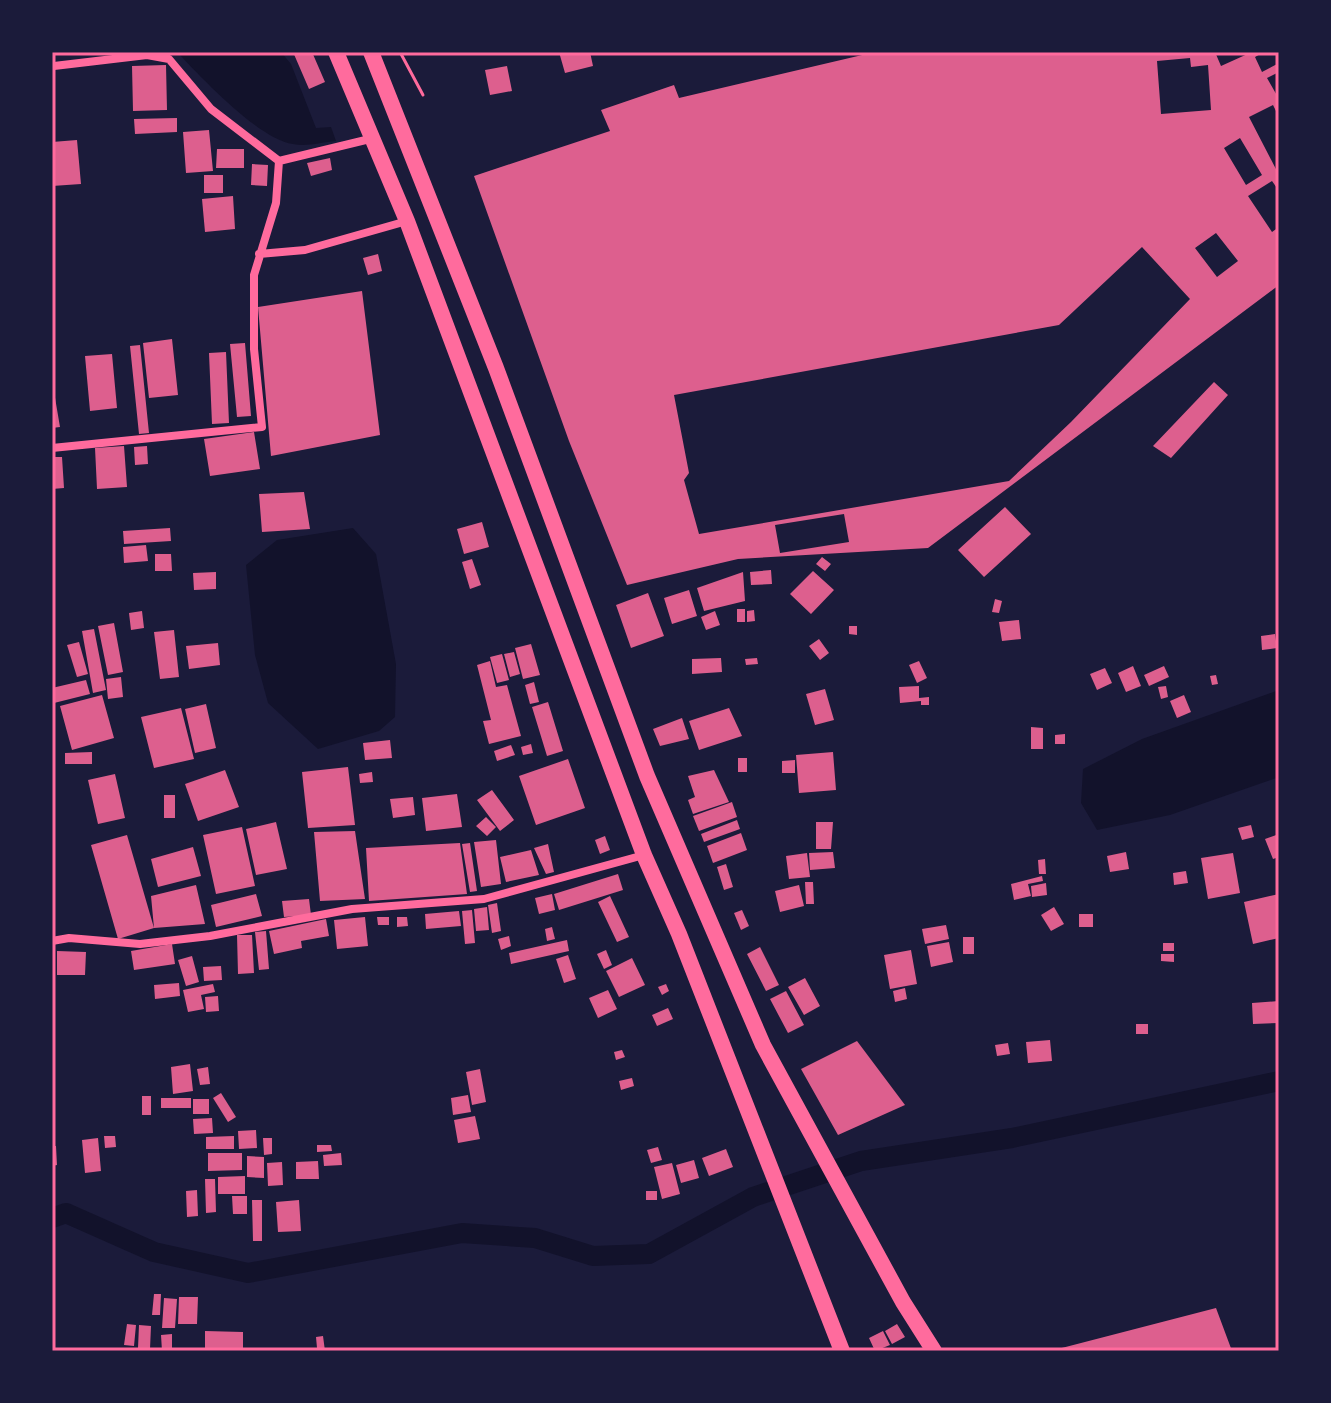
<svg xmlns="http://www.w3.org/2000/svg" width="1331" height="1403" font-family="Raleway,sans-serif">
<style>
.water{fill:#12122b}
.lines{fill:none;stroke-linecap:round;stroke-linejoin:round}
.canal{stroke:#12122b;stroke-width:20}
.building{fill:#dd5f8e;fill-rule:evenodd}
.path{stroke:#ff6b9d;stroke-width:3}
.minor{stroke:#ff6b9d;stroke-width:8}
.trunk{stroke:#ff6b9d;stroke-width:16}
.neatline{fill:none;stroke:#ff6b9d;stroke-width:3}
</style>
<rect width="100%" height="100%" fill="#1b1b3a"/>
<path class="water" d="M 177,52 L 281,52 L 291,64 L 316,128 L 331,127 L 336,141 C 323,142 306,147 293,144 C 257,138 202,78 177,52 Z
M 353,528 L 376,554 L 396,664 L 395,717 L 379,731 L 318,749 L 268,703 L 255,655 L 246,565 L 277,540 Z
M 1279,690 L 1279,777 L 1170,815 L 1097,830 L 1081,803 L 1083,769 L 1142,739 Z"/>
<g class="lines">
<path class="canal" d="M 52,1218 L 66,1213 L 154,1252 L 248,1273 L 462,1233 L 535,1238 L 593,1256 L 649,1254 L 753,1197 L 861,1161 L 1012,1138 L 1279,1081"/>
</g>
<path class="building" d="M 293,52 L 312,52 L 325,82 L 309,89 Z
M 559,52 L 590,52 L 593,66 L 565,73 Z
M 875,52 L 1215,52 L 1221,66 L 1252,52 L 1264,52 L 1255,57 L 1262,72 L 1279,63 L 1279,72 L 1267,78 L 1279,99 L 1279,117 L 1273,105 L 1249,117 L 1279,175 L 1279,191 L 1272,181 L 1248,196 L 1272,232 L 1279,227 L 1279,285 L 928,548 L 738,559 L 627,585 L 569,441 L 474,176 L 610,131 L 601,110 L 674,85 L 679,98 ZM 1190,58 L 1191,67 L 1208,65 L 1211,110 L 1161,114 L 1157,61 ZM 1240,138 L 1262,175 L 1246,185 L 1224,148 ZM 1216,233 L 1238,261 L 1217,277 L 1195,248 ZM 1142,247 L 1190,299 L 1071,422 L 1009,481 L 699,534 L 684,480 L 689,473 L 674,395 L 1059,325 ZM 844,514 L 849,542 L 780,553 L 775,525 Z
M 166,65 L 167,110 L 133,111 L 132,66 Z
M 507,66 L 512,91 L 490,95 L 485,70 Z
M 177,118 L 177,132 L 135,134 L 134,119 Z
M 209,130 L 213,171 L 186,173 L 183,132 Z
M 77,140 L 81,184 L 52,186 L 52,142 Z
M 217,149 L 244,149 L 244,168 L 216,168 Z
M 330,158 L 332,170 L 311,176 L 307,163 Z
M 252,164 L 268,165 L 267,186 L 251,185 Z
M 204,175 L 223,175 L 223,193 L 204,193 Z
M 233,196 L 235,229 L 205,232 L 202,199 Z
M 378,254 L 382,271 L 368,275 L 363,258 Z
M 362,291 L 380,435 L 271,456 L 258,307 Z
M 172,339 L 178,395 L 149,398 L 143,343 Z
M 245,343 L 251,416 L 237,417 L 230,344 Z
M 140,345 L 149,433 L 139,434 L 130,346 Z
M 226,352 L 229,423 L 212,424 L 209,353 Z
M 112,354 L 117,408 L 90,411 L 85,356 Z
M 52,380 L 60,427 L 52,428 Z
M 1214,382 L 1228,395 L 1171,458 L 1153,446 Z
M 254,432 L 260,469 L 210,476 L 204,439 Z
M 124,446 L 127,487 L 97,489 L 95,448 Z
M 147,446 L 148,464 L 135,465 L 134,447 Z
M 52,457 L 62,457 L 64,488 L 52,489 Z
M 304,492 L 310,529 L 262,532 L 259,494 Z
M 1005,507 L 1031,534 L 984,577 L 958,550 Z
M 482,522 L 489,547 L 464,554 L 457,529 Z
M 170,528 L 171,541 L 124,544 L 123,531 Z
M 146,545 L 148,561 L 124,563 L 123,547 Z
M 155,554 L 171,554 L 172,571 L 155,571 Z
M 822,557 L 831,564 L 825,571 L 816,564 Z
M 472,559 L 481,585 L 470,589 L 462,562 Z
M 771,570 L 772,584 L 751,585 L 750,572 Z
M 813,571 L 834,590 L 811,614 L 790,594 Z
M 216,572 L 216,589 L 194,590 L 193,573 Z
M 743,572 L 745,601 L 704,611 L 697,588 Z
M 689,590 L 697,616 L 672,624 L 664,598 Z
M 648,593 L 664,636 L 631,648 L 616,605 Z
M 995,599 L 1002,601 L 999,613 L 992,612 Z
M 737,609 L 745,609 L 745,622 L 737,622 Z
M 754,610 L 755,621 L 747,622 L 747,611 Z
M 142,611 L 144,628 L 131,630 L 129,613 Z
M 715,611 L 720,625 L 706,630 L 701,617 Z
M 1019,620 L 1021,639 L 1002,641 L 999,622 Z
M 114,623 L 123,672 L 108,675 L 98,626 Z
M 849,626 L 857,626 L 857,635 L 849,634 Z
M 94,629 L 106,690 L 93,693 L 82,631 Z
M 174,630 L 179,677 L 160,679 L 154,632 Z
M 1275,634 L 1277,648 L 1262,650 L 1261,636 Z
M 819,639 L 829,653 L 820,660 L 809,646 Z
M 79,642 L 88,674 L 77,677 L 67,645 Z
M 218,643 L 220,665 L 189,669 L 186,646 Z
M 531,644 L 540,675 L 523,679 L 515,648 Z
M 514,652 L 520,674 L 510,677 L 504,654 Z
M 502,654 L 509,680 L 497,683 L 490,657 Z
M 721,658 L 722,672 L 692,674 L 692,659 Z
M 757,658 L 758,664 L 746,665 L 745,659 Z
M 490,661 L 496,687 L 507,685 L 521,736 L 489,744 L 483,721 L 491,720 L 477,665 Z
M 919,661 L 927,678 L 917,683 L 909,665 Z
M 1133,666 L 1141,686 L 1126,692 L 1118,673 Z
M 1164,666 L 1169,677 L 1149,686 L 1144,675 Z
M 1105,668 L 1112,683 L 1097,690 L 1090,674 Z
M 1216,675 L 1218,684 L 1212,685 L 1210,676 Z
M 121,677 L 123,697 L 108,699 L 106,679 Z
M 86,680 L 90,694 L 54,703 L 52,688 Z
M 534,682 L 539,702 L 530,704 L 525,685 Z
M 919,686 L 919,698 L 929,697 L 929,705 L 921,705 L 921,701 L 900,703 L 899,687 Z
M 1166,686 L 1168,697 L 1161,699 L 1158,687 Z
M 825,689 L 834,720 L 815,725 L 806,694 Z
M 102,695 L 114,738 L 72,750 L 60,706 Z
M 1184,695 L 1191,712 L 1177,718 L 1170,701 Z
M 548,702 L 563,751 L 547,756 L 532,707 Z
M 206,704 L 216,748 L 195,753 L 185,709 Z
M 181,708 L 194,759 L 154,768 L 141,717 Z
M 729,708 L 742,736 L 699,750 L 689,721 Z
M 682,718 L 689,739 L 660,746 L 653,729 Z
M 1031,727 L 1043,728 L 1043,749 L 1031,749 Z
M 1065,734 L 1065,744 L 1055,744 L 1055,735 Z
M 390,740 L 392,758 L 365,760 L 363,743 Z
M 531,744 L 533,753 L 523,755 L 521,747 Z
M 511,745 L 515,755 L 497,761 L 494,751 Z
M 92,752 L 92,764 L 65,764 L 65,753 Z
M 833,752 L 836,790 L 799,793 L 796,755 Z
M 738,758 L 747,758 L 747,772 L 738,772 Z
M 568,759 L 585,808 L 536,825 L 519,776 Z
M 795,760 L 795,773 L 782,773 L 782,761 Z
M 348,767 L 355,825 L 308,828 L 302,772 Z
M 225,770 L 239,807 L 198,821 L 185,784 Z
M 714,770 L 729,802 L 693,814 L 688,800 L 695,797 L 688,776 Z
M 372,772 L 373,782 L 360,783 L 359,774 Z
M 115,774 L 125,818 L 98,824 L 88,780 Z
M 492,790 L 514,820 L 500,831 L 477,800 Z
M 457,794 L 462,827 L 426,831 L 422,798 Z
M 164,795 L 175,795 L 175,818 L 164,818 Z
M 413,797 L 415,815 L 393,818 L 390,799 Z
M 732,802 L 737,817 L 699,831 L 693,816 Z
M 486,817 L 496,827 L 487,836 L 476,826 Z
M 737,820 L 740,829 L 704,842 L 701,834 Z
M 276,822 L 287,869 L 256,875 L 246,829 Z
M 816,822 L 833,822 L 831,849 L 816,849 Z
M 1251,825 L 1254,837 L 1242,840 L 1238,828 Z
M 242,827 L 255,886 L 216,894 L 203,835 Z
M 355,831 L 365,899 L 320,901 L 314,832 Z
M 741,833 L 747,850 L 713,863 L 707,846 Z
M 1279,834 L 1279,857 L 1273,859 L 1265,839 Z
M 127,835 L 154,928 L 151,896 L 196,885 L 205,924 L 154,928 L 118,939 L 91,845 Z
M 605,836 L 610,850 L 600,854 L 595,840 Z
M 496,840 L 501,884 L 481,887 L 474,842 Z
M 460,843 L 467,894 L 369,901 L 366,848 Z
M 470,843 L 477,891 L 470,892 L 462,844 Z
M 548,844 L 554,872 L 546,874 L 534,848 Z
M 193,847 L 201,876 L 158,887 L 151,859 Z
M 531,850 L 539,875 L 506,882 L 500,857 Z
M 833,852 L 835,868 L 810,870 L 809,853 Z
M 1126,852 L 1129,869 L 1110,872 L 1107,856 Z
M 807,853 L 810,877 L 789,879 L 786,856 Z
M 1233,853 L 1240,893 L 1208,899 L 1201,858 Z
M 1045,859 L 1046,874 L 1039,874 L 1038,860 Z
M 726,864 L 733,887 L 724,890 L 717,867 Z
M 1186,871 L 1188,883 L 1174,885 L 1173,873 Z
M 618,874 L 623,890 L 559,910 L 554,894 Z
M 1042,876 L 1043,881 L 1028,884 L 1031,896 L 1014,900 L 1011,884 Z
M 805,882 L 813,882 L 814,904 L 806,904 Z
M 1046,883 L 1047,895 L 1032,897 L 1031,886 Z
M 799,885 L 804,906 L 780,912 L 775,891 Z
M 256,894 L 262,916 L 216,927 L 211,905 Z
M 552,894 L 555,910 L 539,914 L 535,898 Z
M 1279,894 L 1279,938 L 1253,944 L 1244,902 Z
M 610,896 L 629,937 L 617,942 L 598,902 Z
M 309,899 L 311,915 L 284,917 L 282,901 Z
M 497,903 L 501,931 L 492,933 L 488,905 Z
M 487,907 L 489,930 L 476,931 L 474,909 Z
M 1054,907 L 1064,924 L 1051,931 L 1041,915 Z
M 472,910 L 475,943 L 465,944 L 462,911 Z
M 742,910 L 749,926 L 741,930 L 734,913 Z
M 459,911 L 461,926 L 426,929 L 425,914 Z
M 1079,914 L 1093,914 L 1093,927 L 1079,927 Z
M 365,917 L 368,946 L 337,949 L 334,920 Z
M 377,917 L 389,917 L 389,925 L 378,925 Z
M 397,917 L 407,917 L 408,926 L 397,927 Z
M 326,919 L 329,936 L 301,941 L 302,948 L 274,954 L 269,931 Z
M 946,925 L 949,939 L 925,944 L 922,929 Z
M 552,927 L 555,939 L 547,941 L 545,929 Z
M 266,931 L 269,969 L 259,970 L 255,932 Z
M 237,935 L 252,935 L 254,973 L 238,974 Z
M 509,936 L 511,946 L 501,950 L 498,939 Z
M 963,937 L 974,937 L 974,954 L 963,954 Z
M 567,940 L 569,951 L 511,964 L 509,953 Z
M 949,942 L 953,962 L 931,967 L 927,946 Z
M 1163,943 L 1174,943 L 1174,951 L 1163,951 Z
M 172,944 L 175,964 L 134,970 L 131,951 Z
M 760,947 L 779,985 L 766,991 L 747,954 Z
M 606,950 L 612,965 L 604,969 L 597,954 Z
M 911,950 L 917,984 L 890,989 L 884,955 Z
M 57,951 L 86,952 L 85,975 L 57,975 Z
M 1161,954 L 1174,954 L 1174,962 L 1161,961 Z
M 568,955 L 576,979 L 564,983 L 556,959 Z
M 192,956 L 199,982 L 186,986 L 178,960 Z
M 632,958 L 645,985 L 619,997 L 606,971 Z
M 221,966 L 222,980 L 204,981 L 203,967 Z
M 805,978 L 820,1006 L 804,1015 L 788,987 Z
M 179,983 L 180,996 L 155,999 L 154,985 Z
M 213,984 L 215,992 L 201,995 L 204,1009 L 188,1012 L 183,990 Z
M 666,984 L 669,991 L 662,995 L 658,987 Z
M 905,988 L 907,999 L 895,1002 L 893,991 Z
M 608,990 L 617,1009 L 598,1018 L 589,998 Z
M 786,991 L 804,1025 L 788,1033 L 770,999 Z
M 218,996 L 219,1011 L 206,1012 L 205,997 Z
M 1279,1001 L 1279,1023 L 1253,1024 L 1252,1003 Z
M 668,1008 L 673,1019 L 657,1026 L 652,1015 Z
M 1136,1024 L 1148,1024 L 1148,1034 L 1136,1034 Z
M 1050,1040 L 1052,1061 L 1028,1063 L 1026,1042 Z
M 857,1041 L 905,1105 L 838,1135 L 801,1069 Z
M 1008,1043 L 1010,1054 L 997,1056 L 995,1045 Z
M 622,1050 L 625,1057 L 616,1060 L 614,1052 Z
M 190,1064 L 193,1091 L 173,1094 L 171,1067 Z
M 208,1067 L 210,1084 L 200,1085 L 197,1069 Z
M 480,1069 L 486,1102 L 472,1105 L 466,1072 Z
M 632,1078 L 634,1086 L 621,1090 L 619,1081 Z
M 221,1093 L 236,1117 L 228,1122 L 213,1098 Z
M 468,1095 L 471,1112 L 453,1115 L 451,1098 Z
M 142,1096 L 151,1096 L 151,1115 L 142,1115 Z
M 161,1098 L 191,1098 L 191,1108 L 161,1108 Z
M 193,1099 L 209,1099 L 209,1114 L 193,1114 Z
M 475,1116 L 480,1139 L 458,1143 L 454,1120 Z
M 212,1118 L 213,1133 L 194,1134 L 193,1119 Z
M 256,1130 L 257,1148 L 239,1149 L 238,1131 Z
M 104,1136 L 115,1136 L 116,1147 L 105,1148 Z
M 234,1136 L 234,1149 L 206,1149 L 206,1137 Z
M 98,1138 L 101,1171 L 85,1173 L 82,1140 Z
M 263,1138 L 272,1138 L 272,1154 L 264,1155 Z
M 317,1145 L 331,1145 L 332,1151 L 317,1152 Z
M 52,1146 L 56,1146 L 57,1165 L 52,1166 Z
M 658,1147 L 662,1160 L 651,1163 L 647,1150 Z
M 726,1149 L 733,1167 L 709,1176 L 702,1158 Z
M 208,1153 L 242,1153 L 242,1170 L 208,1171 Z
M 341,1153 L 342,1165 L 324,1166 L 323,1155 Z
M 247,1156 L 264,1157 L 264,1178 L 247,1177 Z
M 694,1160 L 699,1178 L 681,1183 L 676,1165 Z
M 318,1161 L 319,1179 L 296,1179 L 296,1162 Z
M 282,1162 L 283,1185 L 268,1186 L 267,1163 Z
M 672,1163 L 680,1194 L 662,1199 L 654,1167 Z
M 245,1176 L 245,1194 L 218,1194 L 218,1177 Z
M 205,1179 L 215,1179 L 216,1212 L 206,1213 Z
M 197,1190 L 198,1216 L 187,1217 L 186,1191 Z
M 646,1191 L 657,1191 L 657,1200 L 646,1200 Z
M 232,1196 L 247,1196 L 247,1214 L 233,1214 Z
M 252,1200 L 262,1200 L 262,1241 L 253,1241 Z
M 299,1200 L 301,1231 L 278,1232 L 276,1202 Z
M 154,1294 L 161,1294 L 160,1315 L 152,1315 Z
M 179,1297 L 198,1297 L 197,1324 L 178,1324 Z
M 164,1298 L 177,1299 L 175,1328 L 162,1328 Z
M 1216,1308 L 1232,1351 L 1054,1351 L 1054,1350 Z
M 127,1324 L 136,1325 L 134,1346 L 124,1345 Z
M 897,1324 L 905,1337 L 892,1344 L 885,1331 Z
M 139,1325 L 151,1326 L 150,1349 L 138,1348 Z
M 205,1331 L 243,1332 L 243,1351 L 205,1351 Z
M 883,1331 L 890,1345 L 875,1351 L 869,1338 Z
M 172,1334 L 172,1351 L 162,1351 L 161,1335 Z
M 323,1336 L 325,1351 L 306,1351 L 306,1349 L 317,1348 L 316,1337 Z"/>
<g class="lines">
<path class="path" d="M 400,52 L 423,95"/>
<path class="minor" d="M 279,161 L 374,138
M 259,254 L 305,250 L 407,221
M 52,448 L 262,427 L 254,349 L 254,275 L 276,203 L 279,161 L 211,109 L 169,59 L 147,55 L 54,66
M 52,941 L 69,938 L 140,944 L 210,936 L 352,909 L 484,899 L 644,855"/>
<path class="trunk" d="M 336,52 L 407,221 L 644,855 L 679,934 L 842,1351
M 371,52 L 496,368 L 647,776 L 763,1045 L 903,1302 L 934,1351"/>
</g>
<rect width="1331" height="1403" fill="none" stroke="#1b1b3a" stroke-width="108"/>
<rect x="54" y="54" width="1223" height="1295" class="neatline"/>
</svg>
